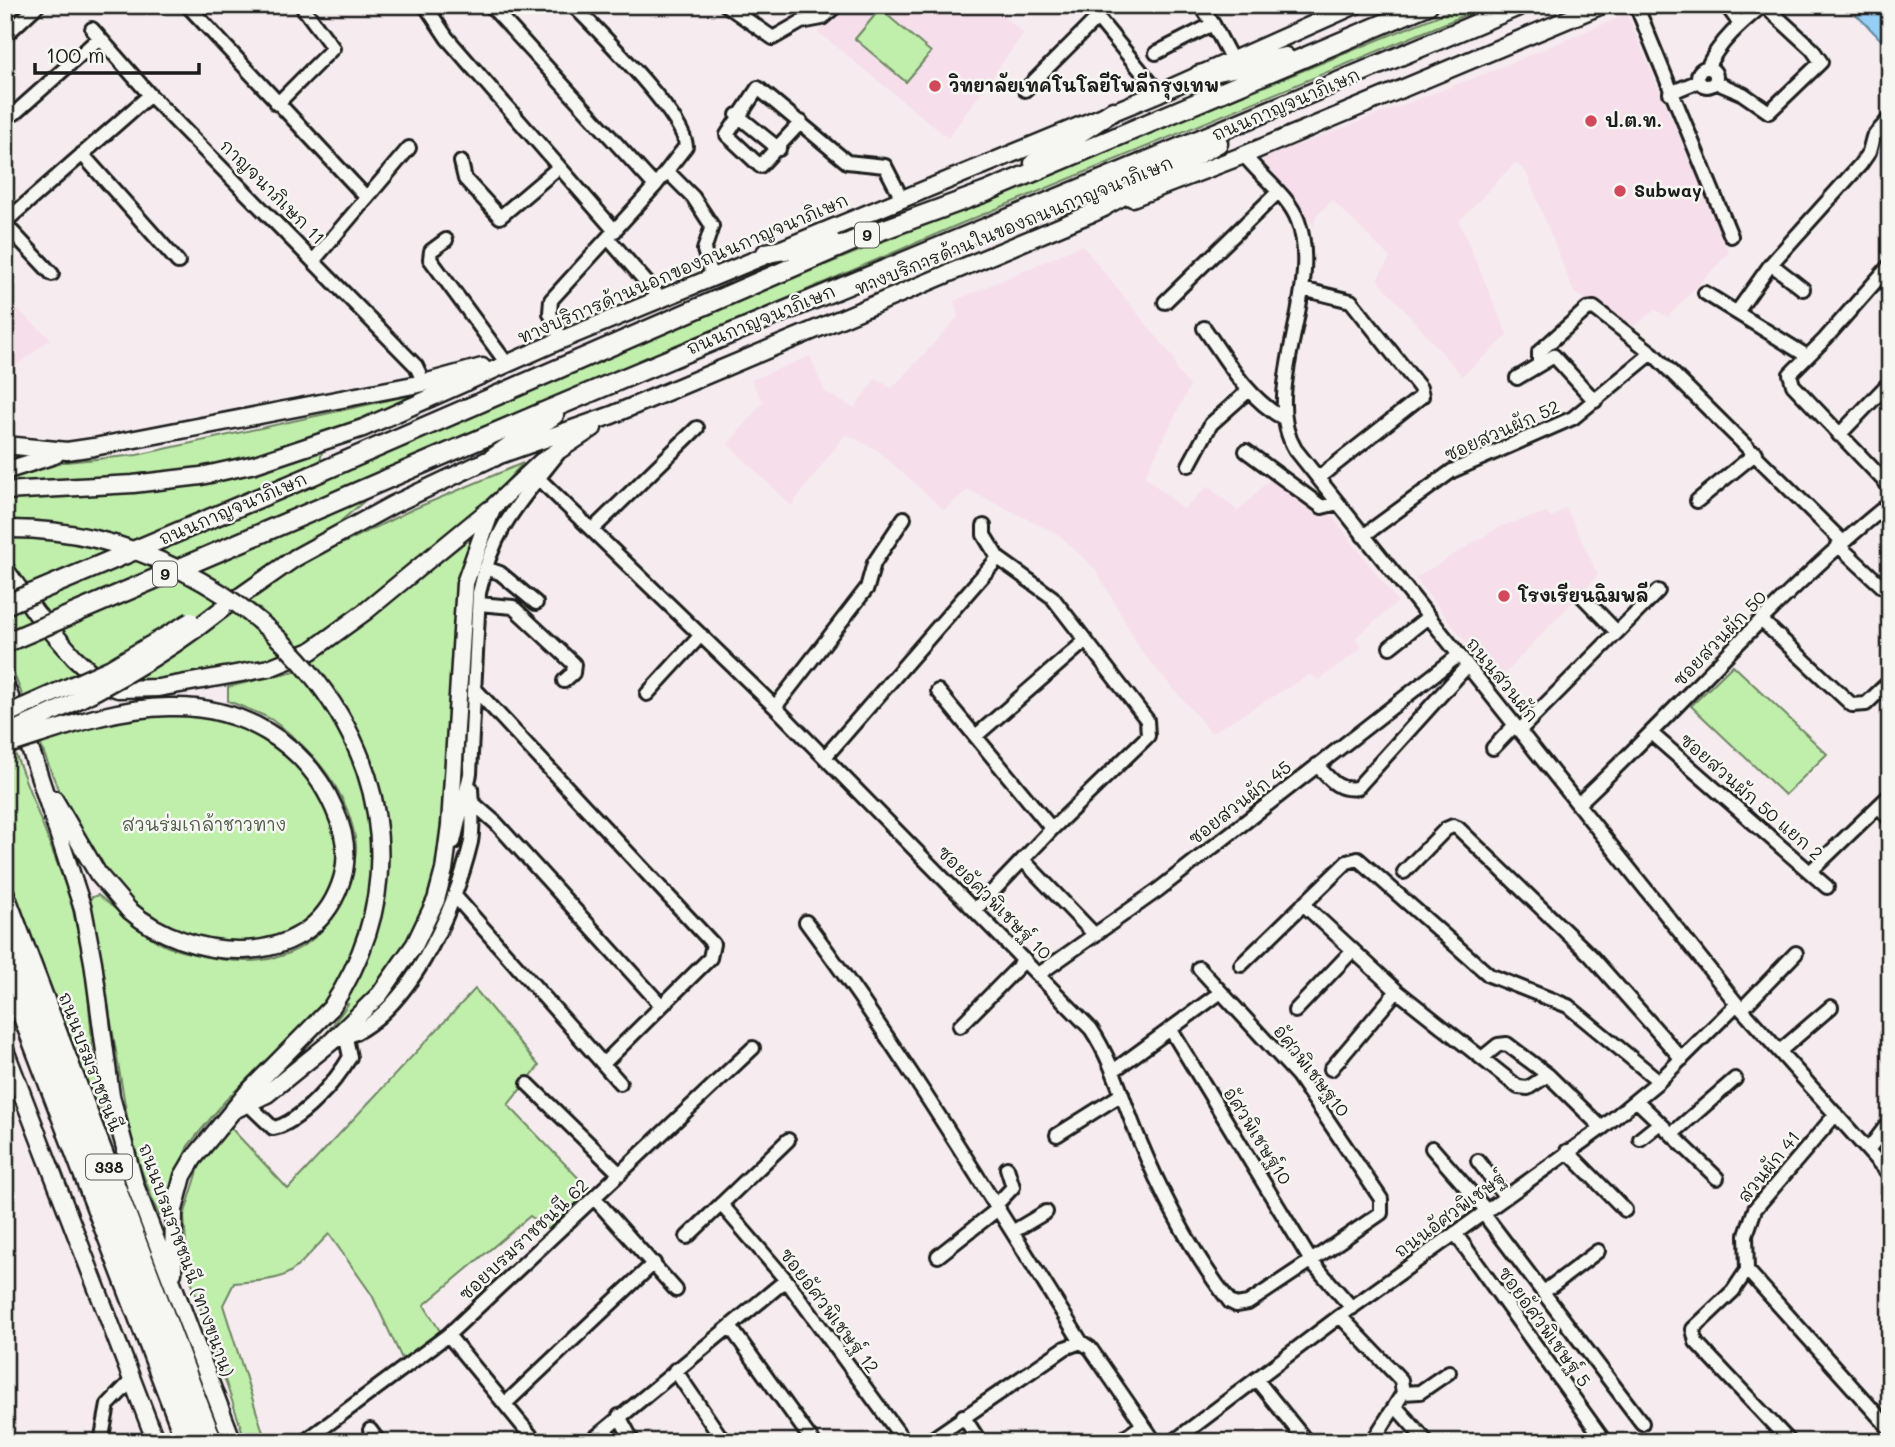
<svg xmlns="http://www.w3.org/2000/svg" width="1895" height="1447" font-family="Mali,'Playpen Sans Thai',sans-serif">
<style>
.built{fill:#f6dfeb}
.green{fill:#c0eeab;stroke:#6e8564;stroke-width:2}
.water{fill:#96cff6;stroke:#65879f;stroke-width:2}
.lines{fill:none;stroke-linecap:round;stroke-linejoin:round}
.minor-casing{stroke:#1c1c1c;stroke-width:18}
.major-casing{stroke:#1c1c1c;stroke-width:21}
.highway-casing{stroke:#1c1c1c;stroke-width:23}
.minor{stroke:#f6f6f2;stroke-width:12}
.major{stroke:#f6f6f2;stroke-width:16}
.highway{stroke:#f6f6f2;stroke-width:18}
.major-bridge-casing{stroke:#1c1c1c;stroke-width:21;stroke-linecap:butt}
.highway-bridge-casing{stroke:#1c1c1c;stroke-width:23;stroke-linecap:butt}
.major-bridge{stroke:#f6f6f2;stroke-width:16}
.highway-bridge{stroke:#f6f6f2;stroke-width:18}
.poi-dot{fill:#d1495b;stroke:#f6f6f2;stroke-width:2.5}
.labels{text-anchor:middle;stroke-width:5;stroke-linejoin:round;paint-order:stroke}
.shield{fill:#f6f6f2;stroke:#5d5d5c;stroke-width:2}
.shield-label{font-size:16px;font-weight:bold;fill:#1c1c1c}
.poi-label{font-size:18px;font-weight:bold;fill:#1c1c1c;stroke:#f6f6f2;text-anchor:start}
.street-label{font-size:18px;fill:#1c1c1c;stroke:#f6f6f2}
.park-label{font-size:18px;fill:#4d5b47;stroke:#f6f6f2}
</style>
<rect width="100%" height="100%" fill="#f6ecef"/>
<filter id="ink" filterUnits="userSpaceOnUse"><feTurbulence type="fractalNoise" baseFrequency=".0143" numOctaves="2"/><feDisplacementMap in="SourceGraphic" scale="14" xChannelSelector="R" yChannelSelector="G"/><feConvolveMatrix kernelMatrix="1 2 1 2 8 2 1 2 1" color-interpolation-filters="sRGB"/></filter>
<g filter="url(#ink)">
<path class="built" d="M 846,5 L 990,5 L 1024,33 L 948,138 L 818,32 Z
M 1627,14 L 1729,253 L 1668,317 L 1655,310 L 1631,328 L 1574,293 L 1526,172 L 1515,163 L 1459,221 L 1508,336 L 1462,376 L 1377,279 L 1390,258 L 1332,200 L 1316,217 L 1314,227 L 1261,159 L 1494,70 Z
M 1082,245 L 1174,358 L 1176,370 L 1190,386 L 1145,476 L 1183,509 L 1208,486 L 1238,511 L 1271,478 L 1315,514 L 1332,515 L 1398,602 L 1355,638 L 1362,648 L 1319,680 L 1310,675 L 1211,733 L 1141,651 L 1096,570 L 1059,535 L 968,490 L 944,510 L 877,450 L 846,434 L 791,506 L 728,444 L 763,402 L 751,380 L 810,356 L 825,392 L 854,408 L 876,378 L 892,388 L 958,317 L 954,301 Z
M 5,298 L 51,339 L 5,374 Z
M 1566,507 L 1598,575 L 1497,682 L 1415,578 L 1501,526 L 1547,512 L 1551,518 Z"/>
<path class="green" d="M 1464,5 L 1489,5 L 960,224 L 323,498 L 332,513 L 369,497 L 341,521 L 344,543 L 411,510 L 523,463 L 486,504 L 358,610 L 285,659 L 136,684 L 30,715 L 5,651 L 5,459 L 66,462 L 137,455 L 426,392 L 326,433 L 315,484 L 798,276 Z
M 880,9 L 931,52 L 906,82 L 855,39 Z
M 472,537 L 465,567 L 437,881 L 402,959 L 360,1007 L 320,1042 L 348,1004 L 330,999 L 225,1101 L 188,1146 L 159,1216 L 132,1146 L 90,898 L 98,895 C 118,910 145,937 166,946 C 177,951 191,953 202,956 C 265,970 321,957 345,891 C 350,878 357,859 356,845 C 350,793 313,749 272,720 C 259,712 242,707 228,701 L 228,687 L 295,671 L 348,635 Z
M 1733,665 L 1827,754 L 1785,795 L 1691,706 Z
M 190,711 C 209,716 235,719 252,729 C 317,766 369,850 313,917 C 306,926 291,932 281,935 C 229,951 174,939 132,904 C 86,864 55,785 35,729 Z
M 5,727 L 70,897 L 86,970 L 94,1065 L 107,1149 L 5,883 Z
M 475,989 L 539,1066 L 508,1105 L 591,1191 L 551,1231 L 530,1216 L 424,1305 L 440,1331 L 403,1361 L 372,1295 L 329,1234 C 287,1276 296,1279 234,1283 L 223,1305 L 266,1442 L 246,1442 L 188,1271 L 184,1216 L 202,1158 L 231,1128 L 288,1189 Z"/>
<path class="water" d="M 1847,5 L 1882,5 L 1890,14 L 1890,49 Z"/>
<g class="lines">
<g class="minor-casing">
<path id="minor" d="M 187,5 L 366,197
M 425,5 L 447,38 L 615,231
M 490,5 L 655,186
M 726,5 L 773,38 L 801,22 L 822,18 L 837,5
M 1087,5 L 1159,93
M 1201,5 L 1213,24
M 1636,5 L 1731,236
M 1726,5 L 1740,24
M 92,29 L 150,95 L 416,366 L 424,383
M 5,36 L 38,5
M 1156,53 L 1213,24 L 1232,60
M1698 77a9 9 0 1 1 18 0a9 9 0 1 1-18 0Z
M 1707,68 C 1719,42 1741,23 1763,5
M 1715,82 L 1743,94 L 1769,112 L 1821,62 L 1812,49 L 1764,5
M 1025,90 L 1098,17
M 1670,93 L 1699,81
M 277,104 L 333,48 L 301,5
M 15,113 L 98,39
M 737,115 L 779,149
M 801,122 L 760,166 L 727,135 L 758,88 L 847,162 L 885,166 L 901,197
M 82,154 L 178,262
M 1244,155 C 1260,176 1289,196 1298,221 C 1324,291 1259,390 1295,449 L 1737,1004 L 1890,1175
M 461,162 L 465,179 L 500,217 L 559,167
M 667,171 L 693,197 L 712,226 L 704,250 L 712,276
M 5,222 L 150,95
M 5,224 L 52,274
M 608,238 L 660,298
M 446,240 L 431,251 L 430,259 L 505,361
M 314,260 L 409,148
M 1771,264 L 1803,289
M 1890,265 L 1825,339 L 1790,374 L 1793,385 L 1890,487
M 1302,289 L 1351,301 L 1420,388 L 1422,396 L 1318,478
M 1705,293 L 1807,356
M 1165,302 L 1277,193
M 1737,312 L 1771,264 L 1860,165 L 1869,152 L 1873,137 L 1890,118
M 1204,328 C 1227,361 1247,398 1283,418
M 561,340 L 550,313 L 551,300 L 655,186 L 686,146 C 684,115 598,31 573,5
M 1539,363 L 1539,352 L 1587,309 L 1594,308 L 1652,353 L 1842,541
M 1517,378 L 1554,356 L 1595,401
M 1839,435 L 1890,382
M 1246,451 L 1322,507 L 1338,503
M 1189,465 L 1211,424 L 1248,391
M 538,478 L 775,707 L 1091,1029 C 1113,1062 1123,1101 1138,1137 C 1162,1195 1191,1252 1230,1302 L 1236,1305 L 1248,1303 L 1311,1261 L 1352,1308
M 1697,501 L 1756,453
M 592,530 L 697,428
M 1363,536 L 1452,471 L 1573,418 L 1652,353
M 1838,545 L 1883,587
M 485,568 L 500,573 L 536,603
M 1582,596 L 1617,632
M 479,604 L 513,607 L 574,664 L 573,673 L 564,681
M 1761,620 L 1852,705 L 1866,704 L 1890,681
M 1390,647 L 1428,617
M 474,688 L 713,944 L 710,958 L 603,1064
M 938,691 L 1052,829
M 647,694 L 701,635
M 775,707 L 867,588 L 874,563 L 904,518
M 1520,730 L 1658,591
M 1652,734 L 1827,887
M 977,735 L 1084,642
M 1493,748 L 1515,725
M 825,757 L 998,558
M 1317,765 C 1330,779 1337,791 1357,788 L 1467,666
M 472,802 L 496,823 L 661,1005
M 1578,804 C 1684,705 1777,593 1890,503
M 1879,806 L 1890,820
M 454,842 L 470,774 L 479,593 C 493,529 518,504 557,455
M 1023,860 L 1095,935
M 1811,871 L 1890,795
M 1404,872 L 1446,829 L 1453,826 L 1458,828 L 1591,956 L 1682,1059
M 454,895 L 620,1083
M 1303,904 L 1397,991 L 1518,1087 L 1528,1088 L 1548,1075 L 1602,1128
M 975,910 L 1052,829 L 1148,736 L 1147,720 L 1052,597 L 998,558 L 984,535 L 984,526
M 806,922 C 906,1057 992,1200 1081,1342
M 1241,965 L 1347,862 L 1358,859 L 1489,975 L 1568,1006 L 1659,1081
M 1039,974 L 1158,890 L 1459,655
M 1742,1009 L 1796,953
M 1295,1011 L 1353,950
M 960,1026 L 1025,960
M 1171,1030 L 1311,1261 L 1381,1213 L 1381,1199 L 1298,1076 L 1199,968
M 332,1042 C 407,1024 455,909 471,842 C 474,825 472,806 471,788
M 1781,1050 L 1831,1007
M 1482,1058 L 1498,1045 L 1507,1044 L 1548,1075
M 1331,1069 L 1397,991
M 1113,1071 L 1221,992
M 528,1084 L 620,1174
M 1636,1100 L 1717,1178
M 249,1105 L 273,1128 C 299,1124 337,1080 350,1057 L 346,1038
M 1672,1134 L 1735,1079
M 1057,1135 L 1122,1094
M 1640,1139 L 1660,1123
M 1432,1148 L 1486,1210
M 1868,1150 L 1890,1121
M 1567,1151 L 1625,1210
M 1478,1161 L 1505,1196
M 595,1199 L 676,1290
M 721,1204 L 786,1280 L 905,1442
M 997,1204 L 1013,1187 L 1007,1168
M 1483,1213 L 1642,1423
M 1014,1231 L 1046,1212
M 1455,1233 L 1605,1442
M 687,1237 L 788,1140
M 938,1256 L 999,1208
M 1747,1270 L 1890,1429
M 1545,1291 L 1598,1251
M 1340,1316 L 1401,1380 L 1403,1393 L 1395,1406 L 1427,1442
M 731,1328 L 813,1442
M 448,1335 L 536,1442
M 675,1370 L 724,1442
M 1256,1379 L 1307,1442
M 1403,1393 L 1420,1392 L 1449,1372
M 506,1403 L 654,1263
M 619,1416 L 633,1442
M 963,1416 L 980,1442
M 370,1430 L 379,1442
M 101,1442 L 108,1405 L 132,1380
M 304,1442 L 448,1335 L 753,1048
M 590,1442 L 786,1280
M 928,1442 L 1065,1348 L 1081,1342 L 1090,1348 L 1155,1442
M 1119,1442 L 1143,1425
M 1173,1442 L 1340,1316 L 1602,1128 L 1659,1081 L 1737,1004
M 1372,1442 L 1395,1406
M 1790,1442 L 1696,1342 L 1693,1329 L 1733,1291 L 1747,1270 L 1746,1235 L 1755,1209 L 1836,1114"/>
</g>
<g class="major-casing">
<path id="major" d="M 1132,198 L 1244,155 L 1602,5
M 5,445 L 67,451 L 94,447 L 424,383 L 482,367
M 5,471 L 55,455
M 5,491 L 133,484 L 201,476 L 255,464 L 363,428 L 561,340 L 1159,93 L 1356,5
M 5,569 L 36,613 L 74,657 L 102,683 L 118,689 L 158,688 L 269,668 L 311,651 L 366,611 L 490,509
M 222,609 L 295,558 L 392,505 L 494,457 L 612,415 L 1104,208
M 5,684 L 33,757 L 83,909 L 93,962 L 111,1096 L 135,1185 L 233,1442
M 54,799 L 98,874 L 129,910
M 5,892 L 214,1442
M 5,935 L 201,1442
M 5,973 L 185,1442
M 5,1050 L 156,1442
M 232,1111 L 267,1094 L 331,1042 L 380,994 L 415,944 L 436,900 L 444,870 L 450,825 L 465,583 L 492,508 L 541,462 L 593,428
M 173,1273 L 174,1210 L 183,1176 L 193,1159 L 248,1092 L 331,1008"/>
</g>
<g class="highway-casing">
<path id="highway" d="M 1199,75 L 1285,57
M 1034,163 L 1113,111
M 1093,212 L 1218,143
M 766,253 L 832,242
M 494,457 L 554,415
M 311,476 L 860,238 L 986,192 L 1428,5
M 325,506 C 722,333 1123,174 1521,5"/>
</g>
<use href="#minor" class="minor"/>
<use href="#major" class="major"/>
<use href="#highway" class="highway"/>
<g class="major-bridge-casing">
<path id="major-bridge" d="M 5,529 C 247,525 484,777 331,1008
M 5,715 L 111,668 L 191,621
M 5,734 C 83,701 157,661 222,609
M 5,746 C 59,729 112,708 169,707 C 241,705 305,742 334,808 C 345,832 350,859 340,885 C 308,974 187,961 129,910"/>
</g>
<g class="highway-bridge-casing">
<path id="highway-bridge" d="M 5,605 L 311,476
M 5,643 L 325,506"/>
</g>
<use href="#major-bridge" class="major-bridge"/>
<use href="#highway-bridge" class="highway-bridge"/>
</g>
</g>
<g class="poi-dot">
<circle cx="935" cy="86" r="7"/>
<circle cx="1591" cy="121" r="7"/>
<circle cx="1620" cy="191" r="7"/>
<circle cx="1504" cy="596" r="7"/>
</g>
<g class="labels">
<g class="shield">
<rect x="855" y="222.5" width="24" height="25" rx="5"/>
<rect x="153" y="561.5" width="24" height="25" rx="5"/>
<rect x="86" y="1154.5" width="46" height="25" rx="5"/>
</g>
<g class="shield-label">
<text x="867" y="241">9</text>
<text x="165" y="580">9</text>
<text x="109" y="1173">338</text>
</g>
<g class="poi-label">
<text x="949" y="92">วิทยาลัยเทคโนโลยีโพลีกรุงเทพ</text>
<text x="1605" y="127">ป.ต.ท.</text>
<text x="1634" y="197">Subway</text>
<text x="1518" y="602">โรงเรียนฉิมพลี</text>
</g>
<g class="street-label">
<text transform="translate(1286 105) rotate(-23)" y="6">ถนนกาญจนาภิเษก</text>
<text transform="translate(272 192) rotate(45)" y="6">กาญจนาภิเษก 11</text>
<text transform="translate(1014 226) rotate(-22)" y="6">ทางบริการด้านในของถนนกาญจนาภิเษก</text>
<text transform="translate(683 269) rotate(-23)" y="6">ทางบริการด้านนอกของถนนกาญจนาภิเษก</text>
<text transform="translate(761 320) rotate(-22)" y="6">ถนนกาญจนาภิเษก</text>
<text transform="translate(1502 431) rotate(-24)" y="6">ซอยสวนผัก 52</text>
<text transform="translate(233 509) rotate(-23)" y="6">ถนนกาญจนาภิเษก</text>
<text transform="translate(1720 639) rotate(-46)" y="6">ซอยสวนผัก 50</text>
<text transform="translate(1502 680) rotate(51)" y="6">ถนนสวนผัก</text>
<text transform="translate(1751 797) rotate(41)" y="6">ซอยสวนผัก 50 แยก 2</text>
<text transform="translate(1240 803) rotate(-38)" y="6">ซอยสวนผัก 45</text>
<text transform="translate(994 903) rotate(45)" y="6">ซอยอัศวพิเชษฐ์ 10</text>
<text transform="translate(90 1062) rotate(69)" y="6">ถนนบรมราชชนนี</text>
<text transform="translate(1311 1071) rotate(52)" y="6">อัศวพิเชษฐ10</text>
<text transform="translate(1257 1136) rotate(58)" y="6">อัศวพิเชษฐ์10</text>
<text transform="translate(1769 1167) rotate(-51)" y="6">สวนผัก 41</text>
<text transform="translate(1450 1215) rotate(-36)" y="6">ถนนอัศวพิเชษฐ์</text>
<text transform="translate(524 1240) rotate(-43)" y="6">ซอยบรมราชชนนี 62</text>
<text transform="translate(186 1260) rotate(70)" y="6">ถนนบรมราชชนนี (ทางขนาน)</text>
<text transform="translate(829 1311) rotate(53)" y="6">ซอยอัศวพิเชษฐ์ 12</text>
<text transform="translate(1544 1327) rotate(54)" y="6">ซอยอัศวพิเชษฐ์ 5</text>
</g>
<g class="park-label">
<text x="204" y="831">สวนร่มเกล้าชาวทาง</text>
</g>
</g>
<rect width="1895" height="1447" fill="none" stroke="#f6f6f2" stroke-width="28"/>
<rect x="14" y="14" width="1867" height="1419" fill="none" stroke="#1c1c1c" stroke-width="2.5" filter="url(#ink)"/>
<path d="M35 63v10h164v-10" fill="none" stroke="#1c1c1c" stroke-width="3.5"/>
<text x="46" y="63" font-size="21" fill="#1c1c1c" stroke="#f6f6f2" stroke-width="5" paint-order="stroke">100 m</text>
</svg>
